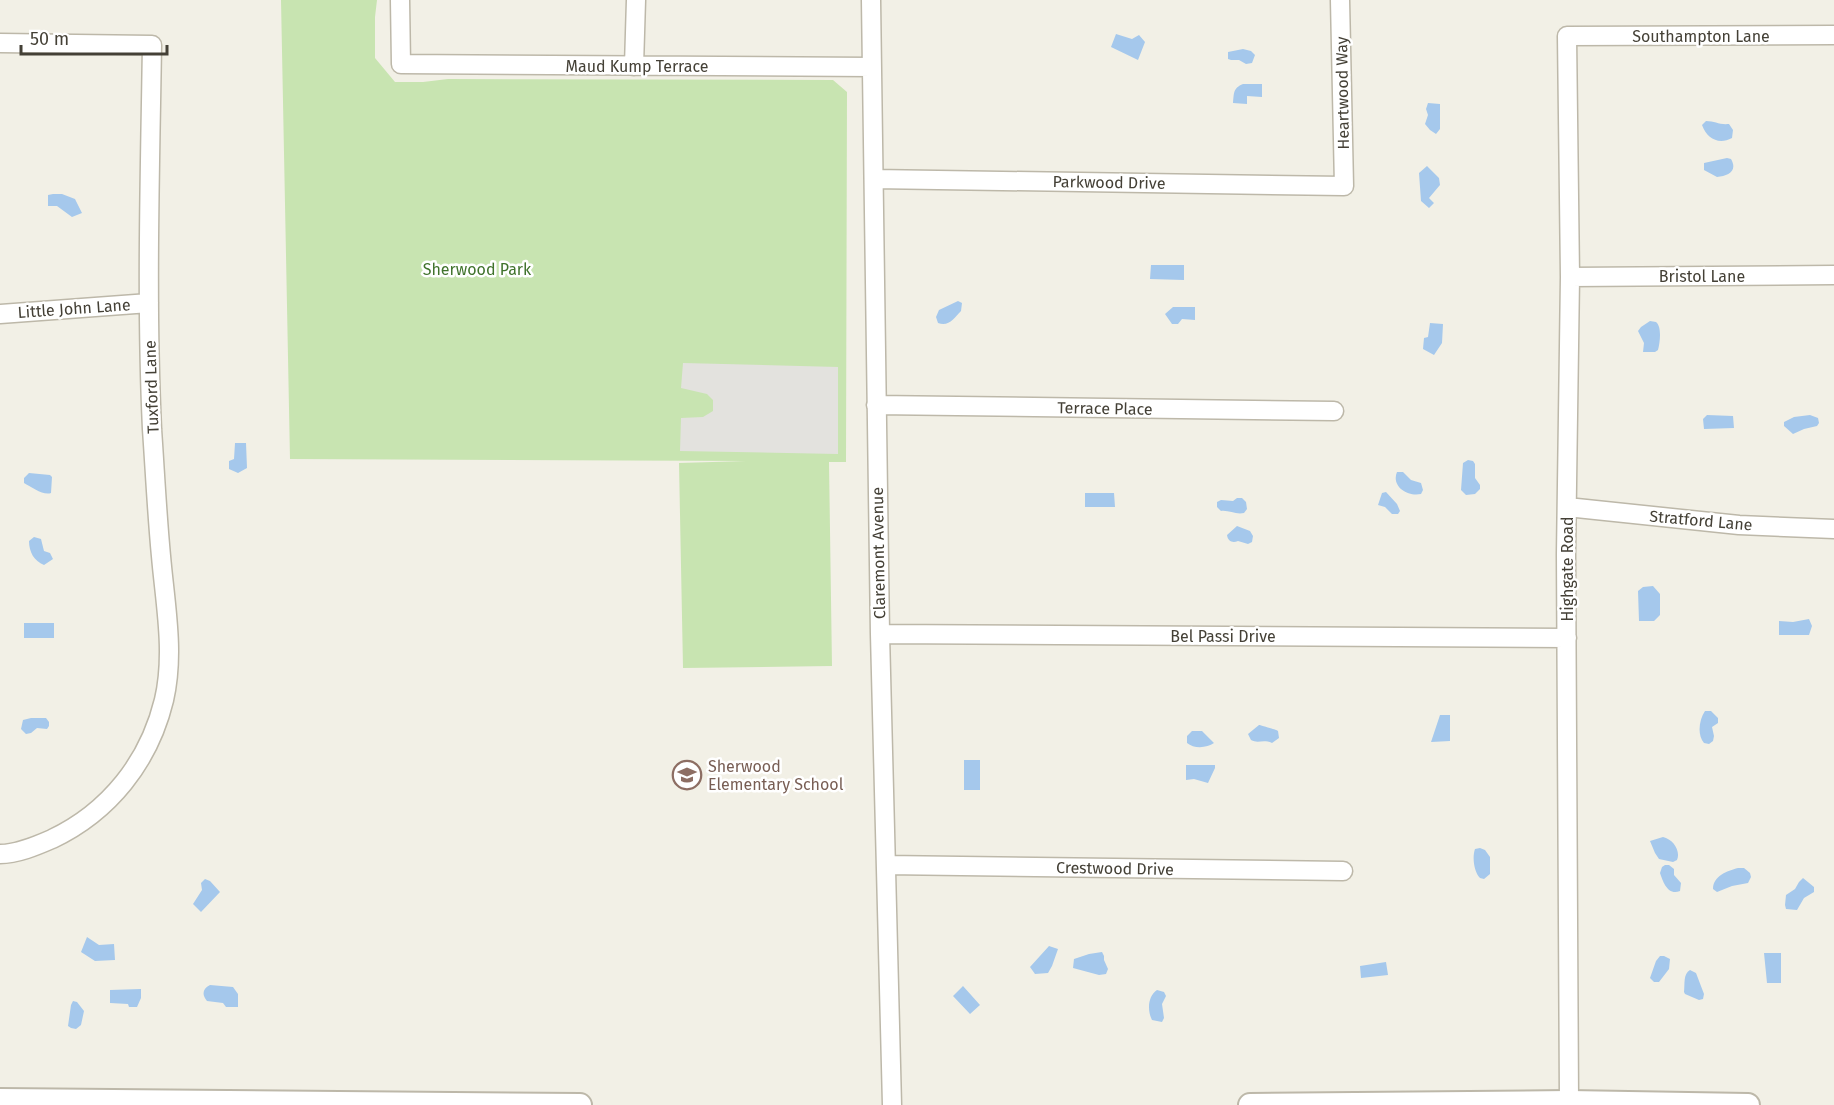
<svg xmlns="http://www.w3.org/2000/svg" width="1834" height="1105" font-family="'Fira Sans',sans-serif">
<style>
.green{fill:#c8e4b1}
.parking{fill:#e3e2de}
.water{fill:#a5c8ec}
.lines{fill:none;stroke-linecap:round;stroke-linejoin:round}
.minor-casing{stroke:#bdb8a9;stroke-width:21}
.tertiary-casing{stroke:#bdb8a9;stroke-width:26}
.minor{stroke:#fff;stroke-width:18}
.tertiary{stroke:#fff;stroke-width:22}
.labels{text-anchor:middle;stroke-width:5;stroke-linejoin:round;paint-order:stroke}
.street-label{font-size:16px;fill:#444036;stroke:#fff}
.park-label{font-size:16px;fill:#40732c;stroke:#fff}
.education-label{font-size:16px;fill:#785e54;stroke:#fff;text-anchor:start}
</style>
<rect width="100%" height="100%" fill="#f2f0e6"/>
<path class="green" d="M 281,0 L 377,0 L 375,17 L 375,58 L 395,82 L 423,82 L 448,79 L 833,80 L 847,92 L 846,462 L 829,462 L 832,666 L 683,668 L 679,463 L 746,461 L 290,459 Z"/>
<path class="parking" d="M 683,363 L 838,367 L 838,454 L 680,451 L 681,418 L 703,417 L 713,411 L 713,400 L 707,394 L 681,388 Z"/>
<path class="water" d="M 1116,34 L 1132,39 L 1139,35 L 1145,42 L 1138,60 L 1111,47 Z
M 1243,49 L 1251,51 L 1255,55 L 1252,63 L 1246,64 L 1239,60 L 1231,60 L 1228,59 L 1228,52 Z
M 1243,84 L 1262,84 L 1262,97 L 1247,96 L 1247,104 L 1233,103 C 1234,93 1233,88 1243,84 Z
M 1428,103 L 1440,104 L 1440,129 L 1436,134 L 1430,130 L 1425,124 L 1428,115 L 1426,109 Z
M 1706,121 C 1715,121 1719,125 1729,124 L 1733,130 L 1732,138 C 1719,145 1707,139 1702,125 Z
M 1727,158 L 1731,159 C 1738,171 1728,176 1717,177 L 1704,170 L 1704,163 Z
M 1427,166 L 1439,178 L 1440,185 L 1429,198 L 1434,203 L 1429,208 L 1421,201 L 1419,173 Z
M 53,194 L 62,194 L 75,199 L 82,213 L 72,217 L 57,206 L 48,206 L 48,195 Z
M 1151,265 L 1184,265 L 1184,280 L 1150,279 Z
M 958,301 L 962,303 L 961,311 C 954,318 949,327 938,323 L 936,317 L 939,310 Z
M 1173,307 L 1195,307 L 1195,320 L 1182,319 L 1178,324 L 1172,324 L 1165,314 Z
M 1650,321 L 1656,322 C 1662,327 1660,342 1658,350 L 1655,352 L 1643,352 L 1644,343 L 1638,331 L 1641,327 Z
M 1430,323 L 1443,324 L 1442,343 L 1434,355 L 1423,349 L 1424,338 L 1428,337 Z
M 1707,415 L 1733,416 L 1734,428 L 1704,429 L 1703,419 Z
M 1810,415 L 1818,418 L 1819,423 L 1817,426 L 1804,429 L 1793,434 L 1784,426 L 1784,422 L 1794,417 Z
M 235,443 L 246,443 L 247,468 L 238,473 L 229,469 L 229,461 L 234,459 Z
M 1468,460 L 1473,461 L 1475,464 L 1475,478 L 1480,485 L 1480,489 L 1475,494 L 1466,495 L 1461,490 L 1463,463 Z
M 1397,472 L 1403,472 L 1411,480 L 1421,483 L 1423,490 L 1421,494 C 1407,497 1391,486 1397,472 Z
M 29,473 L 50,475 L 52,477 L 51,493 C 44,496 31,487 24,483 L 24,478 Z
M 1386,492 L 1397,504 L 1400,511 L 1398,514 L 1392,514 L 1385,507 L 1378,505 L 1382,493 Z
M 1085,493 L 1114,493 L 1115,507 L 1085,507 Z
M 1237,498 L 1242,498 L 1246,502 L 1247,509 L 1244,513 C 1236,515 1229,510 1221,511 L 1217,507 L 1217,502 L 1221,500 L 1233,501 Z
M 1237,526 L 1250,531 L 1253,536 L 1252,542 L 1248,544 L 1238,541 C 1233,543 1228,542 1227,535 Z
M 34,537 L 41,539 L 44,551 L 50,553 L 53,559 L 44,565 C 34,561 29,552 29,541 Z
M 1653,586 L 1660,594 L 1660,615 L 1654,621 L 1639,621 L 1638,591 L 1643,587 Z
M 1809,619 L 1812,626 L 1809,635 L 1779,635 L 1779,621 L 1793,622 Z
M 24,623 L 54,623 L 54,638 L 24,638 Z
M 1705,711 L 1711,711 L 1718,718 L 1718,723 L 1712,727 L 1714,736 L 1713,741 L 1709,744 L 1704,743 C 1697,735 1699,720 1705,711 Z
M 1440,715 L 1450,715 L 1450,741 L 1431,742 Z
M 31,718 L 46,718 L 49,722 L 49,726 L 47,729 L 37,728 L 31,733 L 26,734 L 21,729 L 23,720 Z
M 1259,725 C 1260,725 1277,730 1278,731 L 1279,738 L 1272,743 C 1263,739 1258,744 1251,740 L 1248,734 Z
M 1192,731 L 1202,731 L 1214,743 C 1207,748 1194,749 1187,743 L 1187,736 Z
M 964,760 L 980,760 L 980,790 L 964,790 Z
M 1186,765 L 1215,765 L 1215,768 L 1208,783 L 1194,779 L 1186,780 Z
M 1663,837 C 1673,839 1681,851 1677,860 L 1673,862 L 1659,859 L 1655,853 L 1650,841 Z
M 1480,848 L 1485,850 L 1490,857 L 1490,874 L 1484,879 L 1480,878 C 1474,872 1472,857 1475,849 Z
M 1665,865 L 1669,865 L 1674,869 L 1674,875 L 1681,883 L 1680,891 C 1668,896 1663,882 1660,873 L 1662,867 Z
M 1738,868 L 1744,868 L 1750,873 L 1751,877 L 1748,883 L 1732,886 L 1717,892 L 1713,889 C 1713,876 1727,871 1738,868 Z
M 1803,878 L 1814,887 L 1814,892 L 1804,898 L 1797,910 L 1786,909 L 1785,905 L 1786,895 L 1795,889 L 1799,882 Z
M 205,879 L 210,881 L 220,892 L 201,912 L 193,904 L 202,890 L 201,883 Z
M 87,937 L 99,945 L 114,944 L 115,960 L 95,961 L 81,952 Z
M 1049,946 L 1058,949 L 1052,966 L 1048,973 L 1035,974 L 1030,967 Z
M 1102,952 L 1104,956 L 1104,960 L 1108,969 L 1106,974 L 1099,975 L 1073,968 L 1074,959 L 1089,954 Z
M 1764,953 L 1781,953 L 1781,983 L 1767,983 Z
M 1660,956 L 1664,956 L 1670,959 L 1669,969 L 1659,982 L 1654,982 L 1650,978 L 1656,961 Z
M 1386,962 L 1388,975 L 1361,978 L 1360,966 Z
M 1690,970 L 1696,973 L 1704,994 L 1703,999 L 1699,1000 L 1685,994 L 1684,992 C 1685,984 1683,974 1690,970 Z
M 210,985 L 233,987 L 238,994 L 238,1007 L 226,1007 L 223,1003 L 207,1001 C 202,995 202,989 210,985 Z
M 963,986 L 980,1005 L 970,1014 L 953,996 Z
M 141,989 L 141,998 L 137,1007 L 129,1007 L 128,1004 L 110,1003 L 110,990 Z
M 1157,990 L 1164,992 L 1166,996 L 1162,1004 L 1164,1018 L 1162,1022 L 1152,1020 C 1147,1010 1148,996 1157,990 Z
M 73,1001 L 77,1002 L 84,1011 L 81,1025 L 76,1029 L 71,1028 L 68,1026 L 71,1005 Z"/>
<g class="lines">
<g class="minor-casing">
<path id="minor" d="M 400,0 L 401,64 L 872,67
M 871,0 L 880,634 L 892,1105
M 0,43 L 152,45 C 150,173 146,301 152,429 C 155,472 157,514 161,556 C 165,603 175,653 164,700 C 149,762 109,812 52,839 C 36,846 17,854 0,854
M 634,66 L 636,0
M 874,179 L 1344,186 L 1340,0
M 1570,277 L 1834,275
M 0,314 L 149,303
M 876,405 L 1334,411
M 1567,507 L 1739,525 L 1834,529
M 880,634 L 1567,638
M 886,865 L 1343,871
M 1569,1102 L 1566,554 L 1570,277 L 1567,36 L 1834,35"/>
</g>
<g class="tertiary-casing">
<path id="tertiary" d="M 0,1100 L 580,1105
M 1250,1105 L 1569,1102 L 1748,1105"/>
</g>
<use href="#minor" class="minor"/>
<use href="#tertiary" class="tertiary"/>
</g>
<defs>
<g id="school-ring" transform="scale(1.5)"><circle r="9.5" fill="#fff" stroke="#8d6e63" stroke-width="1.5"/><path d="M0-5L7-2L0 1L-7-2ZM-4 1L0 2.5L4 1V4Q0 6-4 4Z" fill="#8d6e63"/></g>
</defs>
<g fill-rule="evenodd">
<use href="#school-ring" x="687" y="775"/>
</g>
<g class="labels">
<g class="street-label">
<text x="1701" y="42">Southampton Lane</text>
<text x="637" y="72">Maud Kump Terrace</text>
<text transform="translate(1342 93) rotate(-91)" y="6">Heartwood Way</text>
<text transform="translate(1109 182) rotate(1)" y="6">Parkwood Drive</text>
<text x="1702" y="282">Bristol Lane</text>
<text transform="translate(74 308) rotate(-4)" y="6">Little John Lane</text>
<text transform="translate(151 387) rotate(-92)" y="6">Tuxford Lane</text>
<text transform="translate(1105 408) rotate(1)" y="6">Terrace Place</text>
<text transform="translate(1701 520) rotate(5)" y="6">Stratford Lane</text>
<text transform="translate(878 553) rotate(-91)" y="6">Claremont Avenue</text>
<text transform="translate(1567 569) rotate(-90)" y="6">Highgate Road</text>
<text x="1223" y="642">Bel Passi Drive</text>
<text transform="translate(1115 868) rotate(1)" y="6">Crestwood Drive</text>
</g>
<g class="park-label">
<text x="477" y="275">Sherwood Park</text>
</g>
<g class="education-label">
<text x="708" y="772">Sherwood<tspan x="708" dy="18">Elementary School</tspan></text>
</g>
</g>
<path d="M21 45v9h146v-9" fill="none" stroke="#444036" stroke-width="3"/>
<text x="30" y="45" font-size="18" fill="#444036" stroke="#ffffff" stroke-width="4.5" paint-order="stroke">50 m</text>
</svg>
